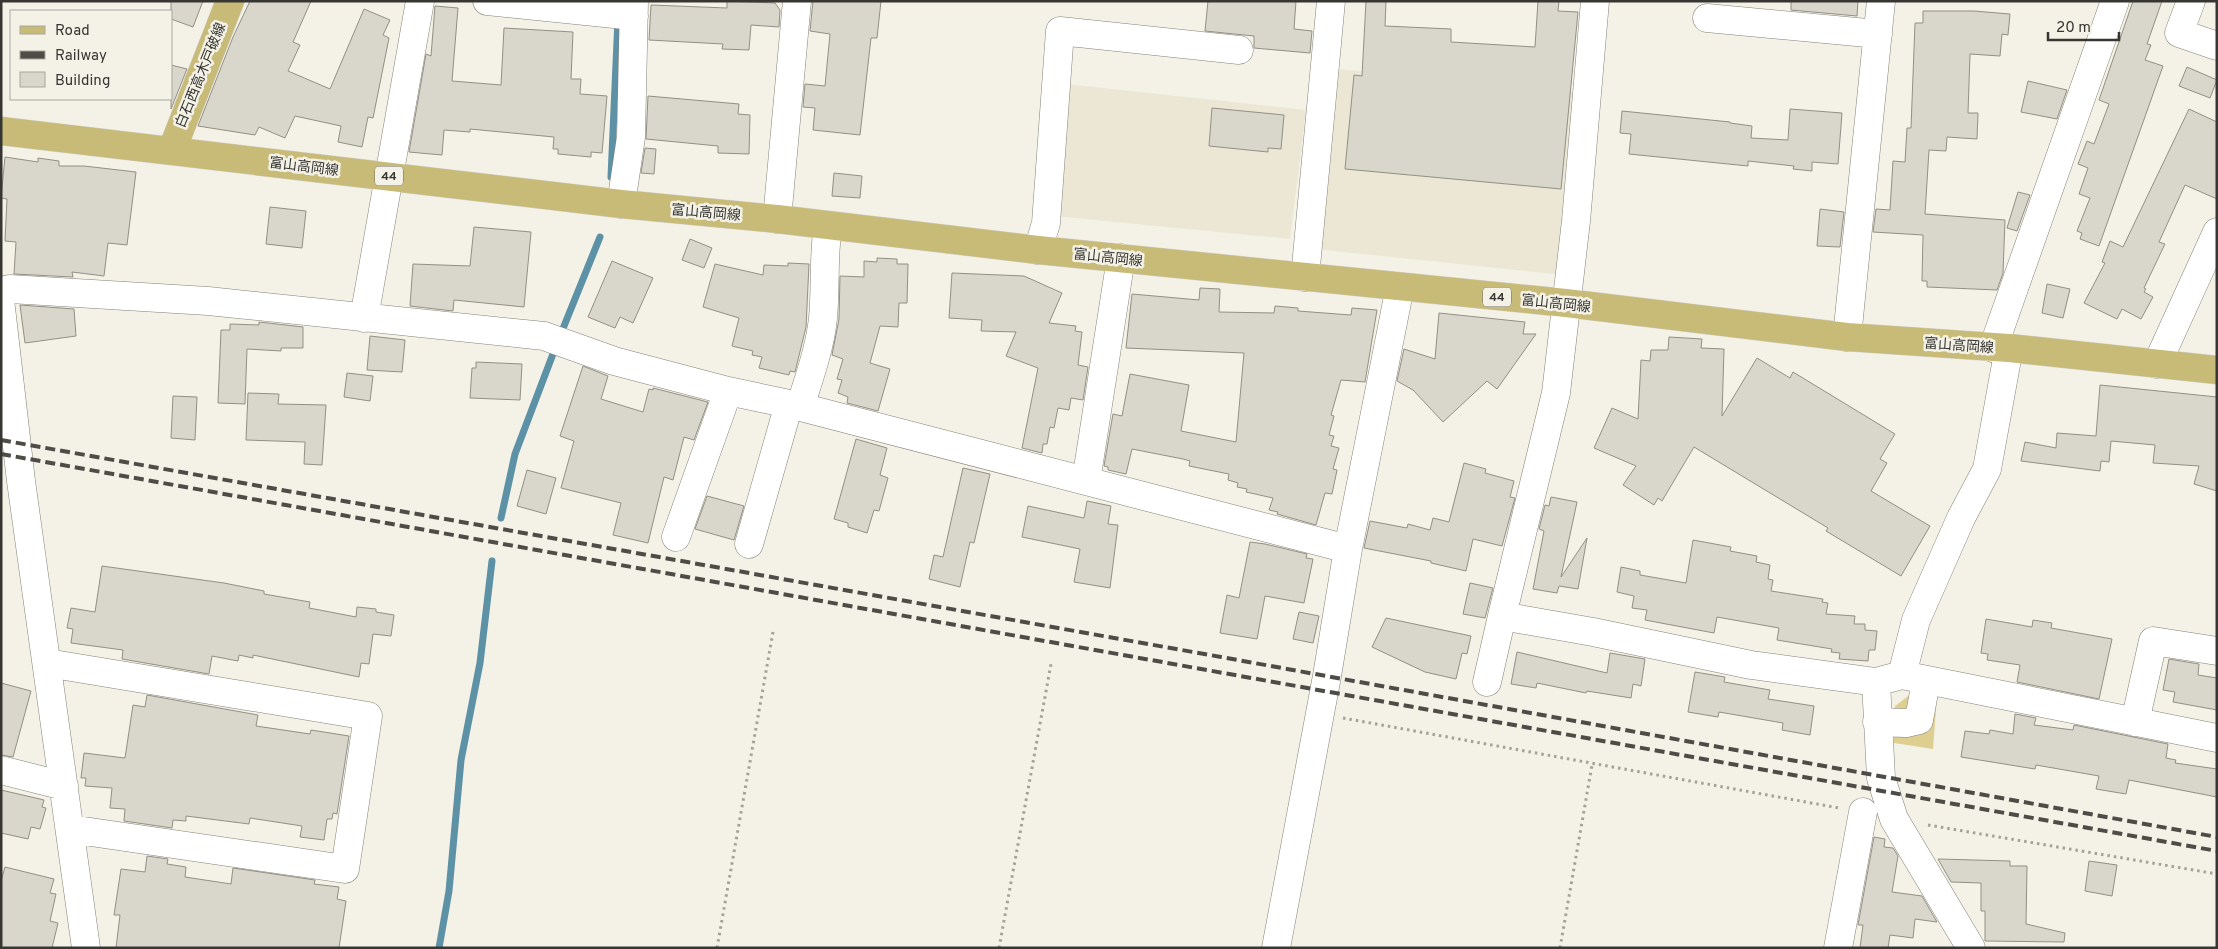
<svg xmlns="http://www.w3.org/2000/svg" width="2218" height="949" font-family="Overpass,'Noto Sans JP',sans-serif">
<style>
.built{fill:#ece7d5}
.green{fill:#decf91}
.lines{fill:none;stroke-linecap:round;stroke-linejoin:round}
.stream{stroke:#5d91a6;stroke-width:7}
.building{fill:#d9d6cc;stroke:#928f85}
.minor-casing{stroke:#848278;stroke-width:29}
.major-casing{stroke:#d3d3d2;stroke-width:29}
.path{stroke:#a3a29a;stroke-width:3;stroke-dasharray:2.5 4;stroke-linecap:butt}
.minor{stroke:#fff;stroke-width:28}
.major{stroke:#c8ba77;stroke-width:28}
.rail{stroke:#4d4c47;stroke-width:4;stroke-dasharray:10 5;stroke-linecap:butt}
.labels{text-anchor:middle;stroke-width:5;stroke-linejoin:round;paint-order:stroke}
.shield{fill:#f4f2e7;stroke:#706e68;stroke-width:1}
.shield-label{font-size:12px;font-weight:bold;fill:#373632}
.street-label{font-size:14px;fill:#373632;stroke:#f4f2e7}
</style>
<rect width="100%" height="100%" fill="#f4f2e7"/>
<path class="built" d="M 1338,69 L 1579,93 L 1563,275 L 1315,249 Z
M 1066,84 L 1306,110 L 1290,239 L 1054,216 Z"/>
<path class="green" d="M 1911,694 L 1937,696 L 1933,749 L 1894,743 L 1893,723 L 1895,706 Z"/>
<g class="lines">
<path class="stream" d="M 611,177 L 618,19
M 560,336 L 600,237
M 501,518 L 515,454 L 556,346
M 439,948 L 449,891 L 461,760 L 480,663 L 492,561"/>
</g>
<path class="building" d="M 171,1 L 203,1 L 193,27 L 171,19 Z
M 250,1 L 311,1 L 293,42 L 300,45 L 288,71 L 330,89 L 364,9 L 390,20 L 383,35 L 389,38 L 373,118 L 368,117 L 362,147 L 338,142 L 341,126 L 295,116 L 285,138 L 259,127 L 255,135 L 198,126 L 233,37 Z
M 727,1 L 775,3 L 780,10 L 779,27 L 751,25 L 749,50 L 722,49 L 723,44 L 649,40 L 651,5 L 727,8 Z
M 813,1 L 881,1 L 877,38 L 871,38 L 860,135 L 813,130 L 815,108 L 803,107 L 805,84 L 825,86 L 830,34 L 810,31 Z
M 1208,1 L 1296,1 L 1294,29 L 1312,31 L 1310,53 L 1254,48 L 1254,36 L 1205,31 Z
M 1366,1 L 1386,1 L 1385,26 L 1451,29 L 1451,42 L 1535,47 L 1538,1 L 1559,1 L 1558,11 L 1578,12 L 1561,189 L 1345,169 L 1354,75 L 1362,76 Z
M 1791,1 L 1858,1 L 1857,16 L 1791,10 Z
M 2133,1 L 2162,1 L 2147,44 L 2151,45 L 2145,60 L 2163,66 L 2099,246 L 2080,239 L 2082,233 L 2077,231 L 2090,198 L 2079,194 L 2088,168 L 2078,164 L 2087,141 L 2094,144 L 2109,104 L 2099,100 Z
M 435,6 L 458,8 L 452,81 L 501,85 L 504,28 L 573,32 L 571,79 L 581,79 L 580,94 L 607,96 L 602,153 L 591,152 L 591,157 L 558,154 L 558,149 L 553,149 L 554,137 L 470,129 L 470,132 L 444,130 L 442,155 L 409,152 L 426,54 L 431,56 Z
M 1923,11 L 1974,11 L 2010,14 L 2008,35 L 2002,34 L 2000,56 L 1970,54 L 1968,113 L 1978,113 L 1977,139 L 1947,137 L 1946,151 L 1929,150 L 1925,214 L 2005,220 L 2003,273 L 1997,290 L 1927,287 L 1927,281 L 1922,281 L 1923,235 L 1873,232 L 1876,209 L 1890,210 L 1893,161 L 1905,162 L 1907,128 L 1911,128 L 1915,23 L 1923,23 Z
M 171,65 L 187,69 L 171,109 Z
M 2187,67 L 2217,80 L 2210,98 L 2179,86 Z
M 2028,81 L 2067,90 L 2057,119 L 2021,112 Z
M 648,96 L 739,104 L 738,114 L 750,115 L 749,154 L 718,153 L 718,146 L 646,139 Z
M 1212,108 L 1284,115 L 1281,149 L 1268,148 L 1268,152 L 1209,146 Z
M 1790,109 L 1842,113 L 1838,164 L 1812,162 L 1812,171 L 1793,169 L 1794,166 L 1748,161 L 1748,166 L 1629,154 L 1631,134 L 1620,133 L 1622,111 L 1730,122 L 1730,123 L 1752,126 L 1751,138 L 1788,140 Z
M 2189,109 L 2217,122 L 2217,199 L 2185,185 L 2159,242 L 2165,244 L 2144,288 L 2146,289 L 2144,292 L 2153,297 L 2141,319 L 2122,309 L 2117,319 L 2084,303 L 2105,263 L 2102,262 L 2110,241 L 2123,247 Z
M 645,148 L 656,149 L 654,174 L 641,173 Z
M 5,157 L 38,162 L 38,158 L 59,161 L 59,166 L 84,166 L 136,172 L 127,245 L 108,243 L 104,276 L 72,272 L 73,277 L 14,274 L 16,242 L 5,241 L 7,199 L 1,198 Z
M 834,173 L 862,176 L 860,198 L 832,196 Z
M 2018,192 L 2030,195 L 2017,231 L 2007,228 Z
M 270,207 L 306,211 L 302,248 L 266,244 Z
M 1820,209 L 1844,212 L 1840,247 L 1817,246 Z
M 474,227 L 531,232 L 524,307 L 454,300 L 453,311 L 410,306 L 413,264 L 470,266 Z
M 690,239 L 712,248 L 704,268 L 682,260 Z
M 877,258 L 897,259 L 897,264 L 908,264 L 907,303 L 899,303 L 898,327 L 880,326 L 870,363 L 890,369 L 878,411 L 847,403 L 848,397 L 838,393 L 842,380 L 837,379 L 843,359 L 832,355 L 839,319 L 840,276 L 864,277 L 864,261 L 877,262 Z
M 612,261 L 653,278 L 633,323 L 620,317 L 615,328 L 588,317 Z
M 788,263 L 809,264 L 806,327 L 795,372 L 790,371 L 789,375 L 759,368 L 762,357 L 752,355 L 753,351 L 732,346 L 739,318 L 703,307 L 715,264 L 763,275 L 764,265 L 788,266 Z
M 952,273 L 1024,276 L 1062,293 L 1049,323 L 1076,326 L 1075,331 L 1082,332 L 1078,365 L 1088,367 L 1083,400 L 1071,398 L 1069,410 L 1058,408 L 1054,428 L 1050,427 L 1047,444 L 1043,444 L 1042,453 L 1022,448 L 1038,368 L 1006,356 L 1016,332 L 981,331 L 982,320 L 949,318 Z
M 2047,284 L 2070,289 L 2063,318 L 2042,313 Z
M 1200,288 L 1220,289 L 1219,312 L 1274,313 L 1275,306 L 1298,308 L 1298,311 L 1351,315 L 1352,308 L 1377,310 L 1365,382 L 1341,380 L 1331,415 L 1334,416 L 1329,435 L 1334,436 L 1331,446 L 1339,448 L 1333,469 L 1337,470 L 1332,494 L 1325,493 L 1316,525 L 1277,514 L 1278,512 L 1269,510 L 1273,498 L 1246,492 L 1247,489 L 1237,487 L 1238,483 L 1228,480 L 1229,474 L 1189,466 L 1190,461 L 1183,459 L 1132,449 L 1126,474 L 1108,470 L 1108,467 L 1104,466 L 1113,414 L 1122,416 L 1130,374 L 1189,385 L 1181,431 L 1236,442 L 1244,353 L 1126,348 L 1132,294 L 1199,300 Z
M 20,305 L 74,309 L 76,336 L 25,343 Z
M 1439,313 L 1525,322 L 1523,334 L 1536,334 L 1497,389 L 1487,381 L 1443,422 L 1413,390 L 1397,381 L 1404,349 L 1435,359 Z
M 259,322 L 303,327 L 303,348 L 281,348 L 281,351 L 247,349 L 245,404 L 218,403 L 221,330 L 230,330 L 230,324 L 259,325 Z
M 370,336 L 405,340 L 402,372 L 367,370 Z
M 1669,337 L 1702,339 L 1701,348 L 1724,349 L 1722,416 L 1757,358 L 1790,378 L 1793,372 L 1895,434 L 1880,459 L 1887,463 L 1871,491 L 1930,526 L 1901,576 L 1826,531 L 1828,528 L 1694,447 L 1662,501 L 1658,498 L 1654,505 L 1623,485 L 1636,466 L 1594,448 L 1612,408 L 1638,419 L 1641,360 L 1650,361 L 1651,350 L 1668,350 Z
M 476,362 L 522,364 L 520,400 L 470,398 L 472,368 L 476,368 Z
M 583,366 L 608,376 L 601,399 L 643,412 L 649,389 L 653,390 L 653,388 L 708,402 L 694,440 L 684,437 L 673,480 L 664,477 L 648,543 L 613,535 L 621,503 L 561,488 L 574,441 L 560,436 Z
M 347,373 L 373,376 L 370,401 L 344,397 Z
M 2100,385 L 2217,397 L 2217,491 L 2194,484 L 2199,466 L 2153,463 L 2155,445 L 2111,441 L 2109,462 L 2101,461 L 2100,471 L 2021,461 L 2025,442 L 2056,448 L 2057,433 L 2096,436 Z
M 248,393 L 279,394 L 278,404 L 326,405 L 322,465 L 304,464 L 305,442 L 246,440 Z
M 173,396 L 197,397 L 195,440 L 171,438 Z
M 856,439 L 887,448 L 880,475 L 888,478 L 879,511 L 874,510 L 867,533 L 848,527 L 848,523 L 834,519 Z
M 1464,463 L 1486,469 L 1485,473 L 1514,481 L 1510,497 L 1515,498 L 1502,546 L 1473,539 L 1466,571 L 1431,563 L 1431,561 L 1364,548 L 1370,521 L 1407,528 L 1408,524 L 1430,530 L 1433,518 L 1449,522 Z
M 963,468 L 990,474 L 974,543 L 970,542 L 960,587 L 929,579 L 934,555 L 943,557 Z
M 527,470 L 556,478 L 546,514 L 517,506 Z
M 707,496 L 744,506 L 734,540 L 695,529 Z
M 1551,497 L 1577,502 L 1561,577 L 1587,538 L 1578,589 L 1559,586 L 1557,593 L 1533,589 L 1544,531 L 1539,529 L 1545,505 L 1549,506 Z
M 1087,501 L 1111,506 L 1108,524 L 1118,525 L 1110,588 L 1074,582 L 1080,549 L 1022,537 L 1028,506 L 1084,518 Z
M 1693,540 L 1731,547 L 1730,551 L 1757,556 L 1756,562 L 1770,565 L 1768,579 L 1773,580 L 1771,591 L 1823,599 L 1822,602 L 1828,603 L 1826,614 L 1855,616 L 1854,624 L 1865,624 L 1865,630 L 1877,631 L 1875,650 L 1869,650 L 1868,661 L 1839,659 L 1840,653 L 1831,652 L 1832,649 L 1777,640 L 1779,628 L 1717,617 L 1714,633 L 1645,620 L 1647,610 L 1632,608 L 1634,596 L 1617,592 L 1621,567 L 1640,571 L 1640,575 L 1686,583 Z
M 1250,542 L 1265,544 L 1307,554 L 1306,558 L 1313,559 L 1304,603 L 1265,596 L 1257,639 L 1220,633 L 1227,595 L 1239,598 Z
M 102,566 L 224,583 L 264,591 L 264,594 L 310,602 L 309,608 L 356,617 L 357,607 L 376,609 L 376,612 L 394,615 L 391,636 L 373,634 L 369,664 L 361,663 L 359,677 L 253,655 L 253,658 L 239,655 L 238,661 L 212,656 L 209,674 L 122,659 L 123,650 L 71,643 L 73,629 L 67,628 L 71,608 L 95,612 Z
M 1470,583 L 1493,588 L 1485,618 L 1463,614 Z
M 1299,612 L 1319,616 L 1313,643 L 1293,639 Z
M 1386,618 L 1471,636 L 1467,654 L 1462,653 L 1456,679 L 1425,672 L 1372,647 Z
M 1986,619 L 2032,627 L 2033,620 L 2052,623 L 2051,628 L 2112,639 L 2099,699 L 2017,682 L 2020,665 L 1987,660 L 1988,654 L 1981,653 Z
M 1517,652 L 1607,673 L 1610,653 L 1645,659 L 1641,686 L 1633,684 L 1631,698 L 1587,691 L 1586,693 L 1537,683 L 1536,688 L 1511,684 Z
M 2169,659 L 2199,664 L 2198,675 L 2217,678 L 2217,710 L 2173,702 L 2175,692 L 2163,690 Z
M 1695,672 L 1725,677 L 1724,682 L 1770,690 L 1768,699 L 1814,706 L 1810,735 L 1782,730 L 1783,723 L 1719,712 L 1718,717 L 1688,712 Z
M 1,683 L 31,691 L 13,757 L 1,755 Z
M 147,695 L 258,715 L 256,726 L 310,734 L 311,730 L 349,736 L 337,814 L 333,813 L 332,819 L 327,819 L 324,840 L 300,837 L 302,826 L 250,818 L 249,824 L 186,816 L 186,821 L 173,820 L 172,828 L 124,821 L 125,809 L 110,808 L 112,788 L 85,786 L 86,778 L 81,778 L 84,753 L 125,758 L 133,705 L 145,707 Z
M 2015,714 L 2036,718 L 2034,725 L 2073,730 L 2074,725 L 2168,744 L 2166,758 L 2176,760 L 2175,763 L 2217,769 L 2217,797 L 2129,780 L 2126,794 L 2096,789 L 2099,776 L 2036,765 L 2035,769 L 1961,757 L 1965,731 L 1989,734 L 1990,730 L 2013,734 Z
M 1,790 L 44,800 L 42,807 L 46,808 L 40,829 L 31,827 L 28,839 L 1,833 Z
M 1874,837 L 1885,839 L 1884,847 L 1893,848 L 1898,856 L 1892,892 L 1922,896 L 1937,922 L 1915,919 L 1913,938 L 1890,935 L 1888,948 L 1860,948 L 1863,925 L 1858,925 Z
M 147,856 L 168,859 L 167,864 L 186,867 L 185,877 L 231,884 L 233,868 L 315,880 L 314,884 L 339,887 L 337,899 L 346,901 L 339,948 L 116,948 L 120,915 L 114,915 L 121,869 L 145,872 Z
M 1938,859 L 2010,861 L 2010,866 L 2027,866 L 2026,924 L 2065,933 L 2064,942 L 1985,941 L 1985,911 L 1981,911 L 1981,883 L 1951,882 Z
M 2089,861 L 2117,865 L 2112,896 L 2085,891 Z
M 5,867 L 54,879 L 50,893 L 56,894 L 50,921 L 58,923 L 52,948 L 1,948 L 1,881 Z"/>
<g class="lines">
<g class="minor-casing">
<path id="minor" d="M 487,1 L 634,16
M 1595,1 L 1576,221 L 1556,393 L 1502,616 L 1593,632 L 1751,665 L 1876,682 L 1902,675 L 1916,620 L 1961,518 L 1987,469 L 2009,348
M 2191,1 L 2179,33 L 2217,46
M 1707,18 L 1878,34
M 621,204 L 631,137 L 634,1
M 777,219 L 797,1
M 1038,250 L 1046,223 L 1060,31 L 1239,50
M 1305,277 L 1331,1
M 1,291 L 10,289 L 208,301 L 544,336 L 614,361 L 728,391 L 789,404 L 1348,549 L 1400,287
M 1,308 L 21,481 L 86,948
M 364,318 L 420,1
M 1847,337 L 1881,1
M 1993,348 L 2115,1
M 2157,364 L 2217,232
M 800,407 C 809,378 820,348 823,318 C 826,287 823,256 828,226
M 1086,481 L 1121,258
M 676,537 L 728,391
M 749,544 L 789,404
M 47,663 L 368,716 L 345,869 L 70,829
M 1902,675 L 2217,738
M 1487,682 L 1502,616
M 1876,682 L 1881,778 L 1894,819 L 1971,948
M 1877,722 L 1906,723 L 1919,720 L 1926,681
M 2135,722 L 2153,641 L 2217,651
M 1,770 L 64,786
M 1276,948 L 1327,676 L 1348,549
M 1838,948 L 1863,812"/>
</g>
<g class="major-casing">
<path id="major" d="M 1,131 L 621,204 L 777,219 L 1038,250 L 1566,303 L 1847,337 L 2009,348 L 2217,370
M 172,150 L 230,1"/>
</g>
<path class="path" d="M 1343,718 L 1839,808
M 1928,825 L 2217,874
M 717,948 L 773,632
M 999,948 L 1051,664
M 1560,948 L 1592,765"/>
<use href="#minor" class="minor"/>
<use href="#major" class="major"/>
<path class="rail" d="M 1,440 L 1221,657 L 2217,837
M 1,454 L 2217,851"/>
</g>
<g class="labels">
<g class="shield">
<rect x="375" y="166.5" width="28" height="19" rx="4"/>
<rect x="1483" y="287.5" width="28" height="19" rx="4"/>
</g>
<g class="shield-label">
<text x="389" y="180">44</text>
<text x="1497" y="301">44</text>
</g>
<g class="street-label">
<text transform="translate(200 75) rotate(-68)" y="5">白石西高木戸破線</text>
<text transform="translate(304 166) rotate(7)" y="5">富山高岡線</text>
<text transform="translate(706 212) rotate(5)" y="5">富山高岡線</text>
<text transform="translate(1108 257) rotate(6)" y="5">富山高岡線</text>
<text transform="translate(1556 303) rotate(6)" y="5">富山高岡線</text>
<text transform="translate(1959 345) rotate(4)" y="5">富山高岡線</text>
</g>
</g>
<rect width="2218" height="949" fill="none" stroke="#373632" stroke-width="5"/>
<rect x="10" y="10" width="162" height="90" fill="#f4f2e7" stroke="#a8a79f"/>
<rect x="20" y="26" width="25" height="8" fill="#c8ba77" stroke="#a8a79f"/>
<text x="55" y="35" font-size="15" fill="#373632">Road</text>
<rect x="20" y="51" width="25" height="8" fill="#4d4c47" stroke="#a8a79f"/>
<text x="55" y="60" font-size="15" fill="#373632">Railway</text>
<rect x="20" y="72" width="25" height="15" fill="#d9d6cc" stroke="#a8a79f"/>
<text x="55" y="85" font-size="15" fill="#373632">Building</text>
<path d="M2048 32v8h71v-8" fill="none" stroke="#373632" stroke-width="2.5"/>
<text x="2056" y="32" font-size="15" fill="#373632" stroke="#f4f2e7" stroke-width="4" paint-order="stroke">20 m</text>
</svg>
